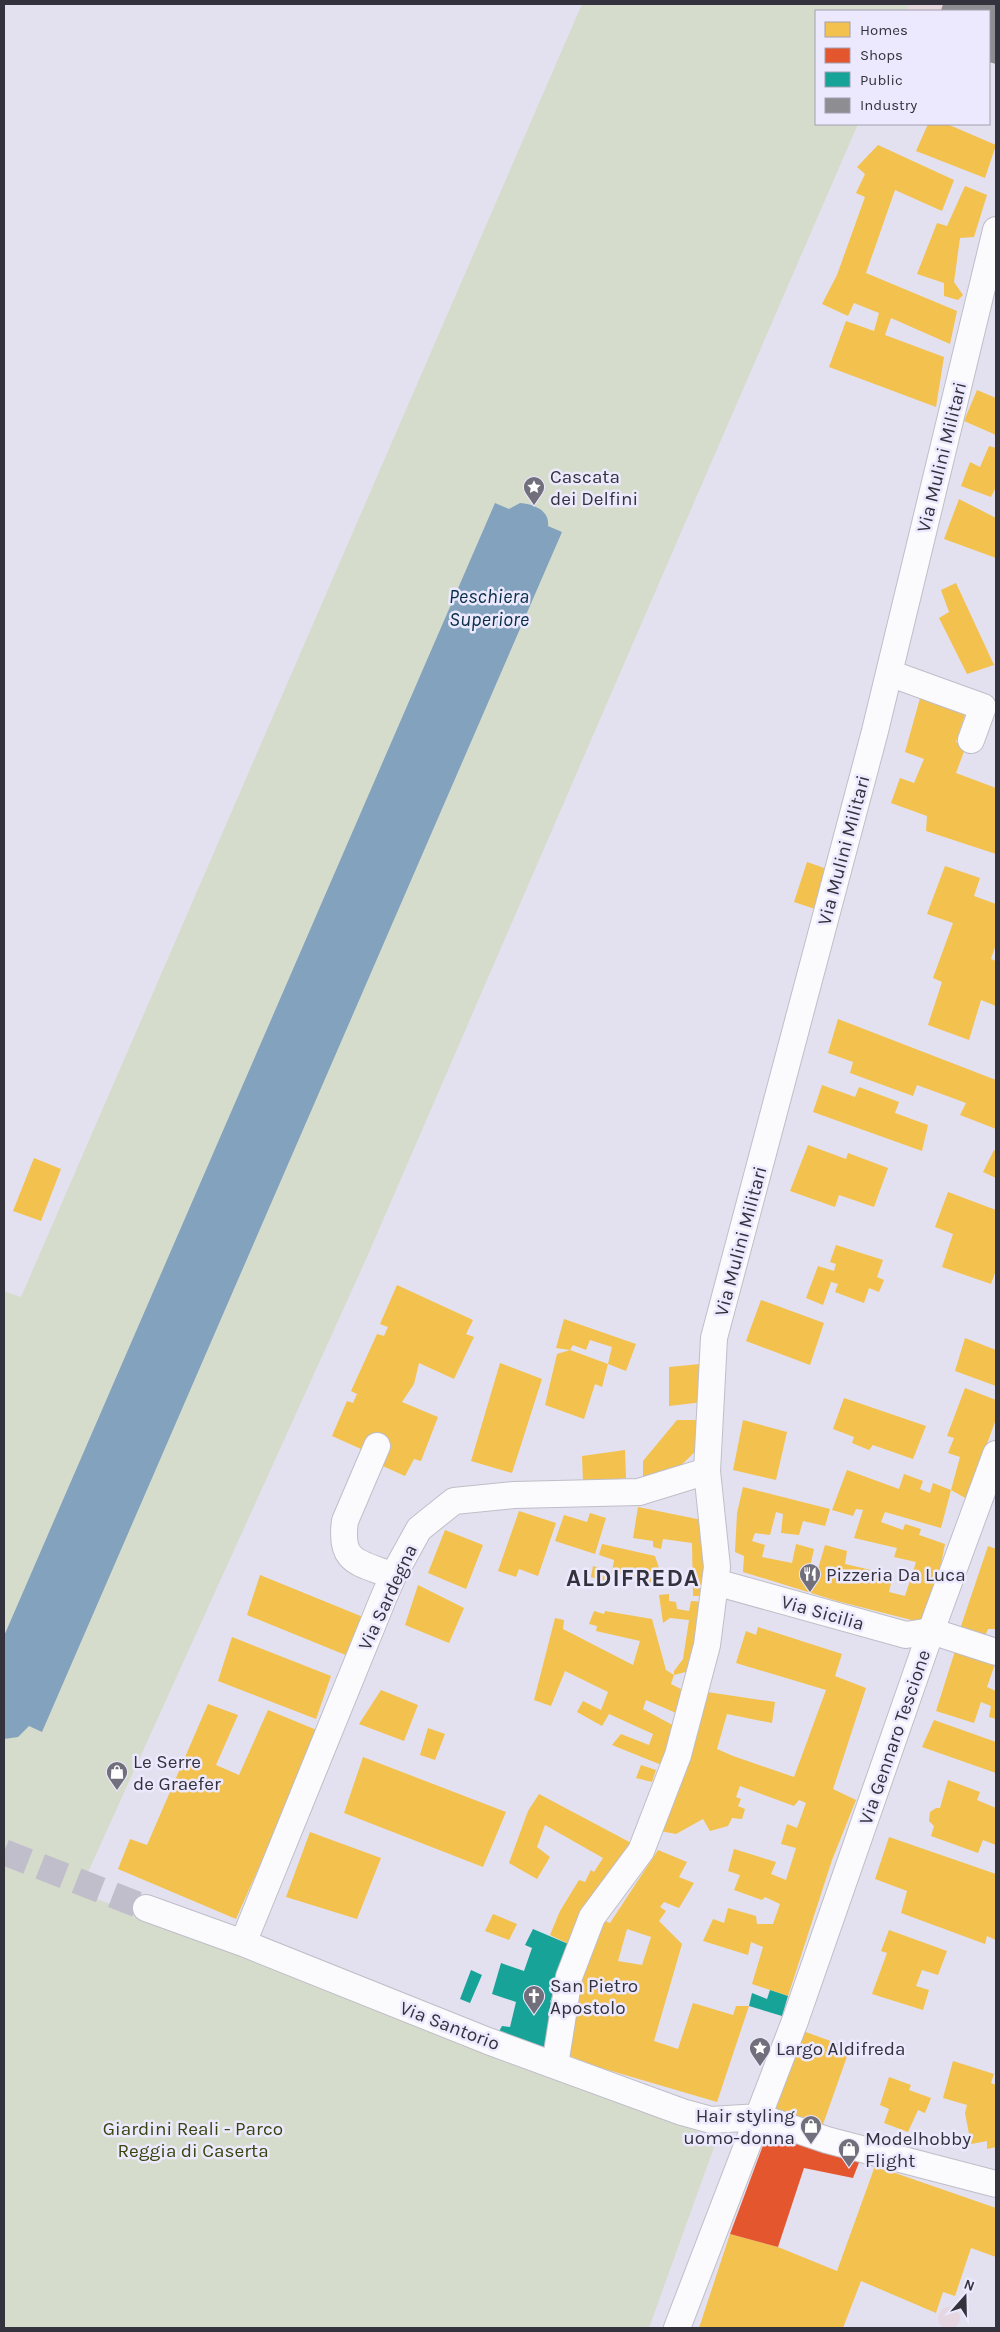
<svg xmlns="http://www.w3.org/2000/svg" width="1000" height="2332" font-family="Karla,sans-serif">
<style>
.industrial{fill:#e6d7db}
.education{fill:#e5d6e2}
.green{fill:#d5dccc}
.water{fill:#83a2bd}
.homes{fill:#f2c14e;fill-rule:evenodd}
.shops{fill:#e4572e}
.public{fill:#17a398}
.industry{fill:#8d8d92}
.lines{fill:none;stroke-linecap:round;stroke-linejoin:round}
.minor-tunnel{stroke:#c0becb;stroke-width:26;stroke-dasharray:26 13;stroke-linecap:butt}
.minor-casing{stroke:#bfbec8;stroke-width:28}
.minor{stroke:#fbfafd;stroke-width:26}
.labels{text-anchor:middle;stroke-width:5;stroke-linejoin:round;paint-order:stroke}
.street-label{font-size:19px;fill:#34323c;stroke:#ece9fe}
.poi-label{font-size:19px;fill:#34323c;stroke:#ece9fe;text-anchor:start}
.park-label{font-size:19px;fill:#37440c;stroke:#ece9fe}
.water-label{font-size:20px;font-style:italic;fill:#072e46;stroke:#ece9fe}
.district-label{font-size:24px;font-weight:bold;letter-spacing:1px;fill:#34323c;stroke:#ece9fe}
</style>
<rect width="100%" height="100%" fill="#e3e1ef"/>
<path class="industrial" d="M 910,4 L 996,4 L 996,64 L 989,62 L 989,11 L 906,11 Z"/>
<path class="education" d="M938 2318a11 11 0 1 1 22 0a11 11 0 1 1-22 0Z"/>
<path class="green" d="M 582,4 L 910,4 L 906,11 L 816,11 L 816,124 L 858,124 L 367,1257 L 79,1892 L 717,2139 L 649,2328 L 4,2328 L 4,1291 L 21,1297 Z"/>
<path class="water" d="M 495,503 L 509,509 L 520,503 C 533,504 550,510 548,526 L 562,532 L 42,1732 L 29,1726 L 18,1737 L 4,1739 L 4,1636 Z"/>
<path class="homes" d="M 928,124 L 947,124 L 996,145 L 985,178 L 916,151 Z
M 878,145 L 954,180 L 942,211 L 895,190 L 866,273 L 957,311 L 950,344 L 891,318 L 885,335 L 944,357 L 936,407 L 829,367 L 846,321 L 874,331 L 879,313 L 854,303 L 848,316 L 822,304 L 837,275 L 865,197 L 856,193 L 865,174 L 857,167 Z
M 965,186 L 987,195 L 974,237 L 960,238 L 954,282 L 963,295 L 958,300 L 944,296 L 944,283 L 917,274 L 937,223 L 947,226 Z
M 977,390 L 996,398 L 996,435 L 964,421 Z
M 989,446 L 996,448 L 996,487 L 991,497 L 961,486 L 970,462 L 980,467 Z
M 959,499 L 996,518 L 996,558 L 944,539 Z
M 956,583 L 994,665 L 967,674 L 939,618 L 949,612 L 941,590 Z
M 922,691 L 967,709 L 956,742 L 966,746 L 956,773 L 996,788 L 996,854 L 926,831 L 927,816 L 891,803 L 900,778 L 914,783 L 924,759 L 905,752 Z
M 807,862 L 827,869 L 815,909 L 794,902 Z
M 945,866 L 980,878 L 974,896 L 996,904 L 996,944 L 991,959 L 996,961 L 996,1006 L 981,1000 L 969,1040 L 928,1025 L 942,982 L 933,978 L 953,923 L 927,914 Z
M 838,1019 L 996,1080 L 996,1129 L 960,1115 L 966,1103 L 917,1085 L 913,1096 L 850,1073 L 853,1062 L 828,1053 Z
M 822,1085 L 855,1097 L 859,1087 L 899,1102 L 895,1113 L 928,1125 L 922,1151 L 813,1112 Z
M 808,1145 L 846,1159 L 848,1153 L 888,1168 L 874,1207 L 839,1195 L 835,1207 L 790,1191 Z
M 994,1150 L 996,1151 L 996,1178 L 983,1172 Z
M 34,1158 L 61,1169 L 41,1221 L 13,1211 Z
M 948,1192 L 996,1210 L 996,1270 L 991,1284 L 942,1267 L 953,1234 L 935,1227 Z
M 836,1245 L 883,1260 L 877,1277 L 884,1280 L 879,1292 L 869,1288 L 864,1303 L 835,1292 L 838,1284 L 831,1282 L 823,1305 L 806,1298 L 818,1266 L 834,1271 L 836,1264 L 830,1262 Z
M 397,1285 L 473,1320 L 466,1334 L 474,1337 L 454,1379 L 419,1363 L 414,1384 L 402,1402 L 438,1417 L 421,1461 L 414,1459 L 405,1476 L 376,1463 L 370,1453 L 332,1436 L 347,1401 L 353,1403 L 357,1394 L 351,1391 L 377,1334 L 384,1336 L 388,1327 L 380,1324 Z
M 761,1300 L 824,1323 L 810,1365 L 746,1341 Z
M 564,1319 L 636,1344 L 626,1371 L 608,1364 L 612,1347 L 590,1340 L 586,1350 L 573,1345 L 570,1350 L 556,1348 Z
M 965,1338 L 996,1350 L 996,1386 L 955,1371 Z
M 570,1350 L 608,1364 L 602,1387 L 595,1384 L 584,1419 L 545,1405 L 557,1354 Z
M 500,1363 L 542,1379 L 512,1473 L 471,1461 Z
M 700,1364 L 703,1402 L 669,1406 L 669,1367 Z
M 965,1388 L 996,1400 L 996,1419 L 967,1499 L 951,1490 L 960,1457 L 948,1453 L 954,1438 L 947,1436 Z
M 844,1398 L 926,1426 L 913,1459 L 873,1445 L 869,1450 L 852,1443 L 854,1437 L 833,1429 Z
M 677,1420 L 702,1420 L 703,1444 L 668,1478 L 643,1484 L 643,1461 Z
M 743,1420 L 787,1432 L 776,1480 L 733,1470 Z
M 625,1450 L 626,1478 L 583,1483 L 582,1456 Z
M 847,1470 L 899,1489 L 904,1474 L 923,1481 L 920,1489 L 930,1493 L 933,1483 L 951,1490 L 941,1528 L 885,1512 L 881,1522 L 903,1530 L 905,1524 L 921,1529 L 919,1535 L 945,1544 L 933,1604 L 927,1624 L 837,1601 L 743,1572 L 744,1556 L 735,1552 L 737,1513 L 743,1487 L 830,1509 L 825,1526 L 803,1521 L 799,1535 L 781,1533 L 783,1514 L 776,1512 L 770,1535 L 755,1533 L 752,1541 L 765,1545 L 762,1557 L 792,1563 L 796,1544 L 814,1549 L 810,1567 L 818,1569 L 825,1545 L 847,1551 L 845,1564 L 893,1575 L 889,1592 L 905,1596 L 916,1562 L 894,1557 L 897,1548 L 854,1538 L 863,1510 L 856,1509 L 853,1516 L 832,1510 Z
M 638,1507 L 707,1521 L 708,1596 L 693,1596 L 692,1543 L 663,1539 L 661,1549 L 653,1547 L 653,1541 L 633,1538 Z
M 519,1511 L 556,1523 L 538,1576 L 519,1569 L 516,1577 L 498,1571 Z
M 590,1513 L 606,1518 L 595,1554 L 555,1541 L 564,1515 L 587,1522 Z
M 445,1530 L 483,1545 L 466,1589 L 428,1573 Z
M 602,1544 L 655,1556 L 661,1574 L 657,1584 L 612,1572 L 614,1560 L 599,1555 Z
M 988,1546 L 996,1549 L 996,1629 L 988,1629 L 983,1641 L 958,1635 Z
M 593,1566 L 612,1572 L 610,1583 L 591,1577 Z
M 260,1575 L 363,1617 L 348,1656 L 247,1615 Z
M 418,1585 L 464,1608 L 449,1643 L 405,1625 Z
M 669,1594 L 669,1601 L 676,1602 L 677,1609 L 689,1611 L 691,1601 L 708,1602 L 693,1670 L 674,1675 L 674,1671 L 683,1659 L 689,1620 L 670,1618 L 663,1623 L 659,1595 Z
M 594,1611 L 604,1614 L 605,1611 L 652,1619 L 666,1670 L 674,1675 L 671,1684 L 691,1694 L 683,1716 L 646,1700 L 643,1709 L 678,1728 L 664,1766 L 612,1745 L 621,1734 L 649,1745 L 653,1734 L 609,1714 L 602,1726 L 577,1712 L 583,1701 L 601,1710 L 608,1692 L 565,1671 L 551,1706 L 534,1700 L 555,1618 L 564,1620 L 563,1629 L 633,1665 L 640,1641 L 596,1631 L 597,1626 L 589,1624 Z
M 758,1627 L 842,1654 L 835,1676 L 866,1688 L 833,1789 L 856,1800 L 832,1860 L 788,1996 L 752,1984 L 763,1947 L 751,1942 L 748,1955 L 703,1941 L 713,1919 L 724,1923 L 728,1908 L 756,1916 L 757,1924 L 773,1924 L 780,1904 L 765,1897 L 762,1900 L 734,1890 L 740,1875 L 728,1871 L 734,1849 L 776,1862 L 771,1874 L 786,1880 L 796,1848 L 781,1844 L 787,1824 L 797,1828 L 806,1803 L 799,1800 L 794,1806 L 740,1786 L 736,1797 L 741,1799 L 738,1806 L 745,1809 L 742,1819 L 732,1818 L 728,1826 L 710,1831 L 703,1819 L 676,1834 L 660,1831 L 707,1692 L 775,1702 L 772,1723 L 727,1714 L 717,1749 L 733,1756 L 794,1777 L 826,1690 L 736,1663 L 746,1631 L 756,1635 Z
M 232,1637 L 331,1676 L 316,1719 L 218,1681 Z
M 955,1651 L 995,1664 L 987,1687 L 996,1691 L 996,1719 L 989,1717 L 991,1706 L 981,1702 L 974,1723 L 936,1711 Z
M 381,1690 L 418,1705 L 404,1741 L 359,1724 Z
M 208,1704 L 238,1715 L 216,1765 L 239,1775 L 268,1710 L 319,1731 L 236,1919 L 118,1869 L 130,1839 L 147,1845 Z
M 934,1720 L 996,1742 L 996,1773 L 922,1747 Z
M 428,1728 L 445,1734 L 435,1760 L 420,1755 Z
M 363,1757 L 506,1812 L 483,1867 L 344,1813 Z
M 641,1765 L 656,1770 L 652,1782 L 636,1778 Z
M 948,1780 L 980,1792 L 977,1800 L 996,1808 L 996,1845 L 983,1840 L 978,1853 L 931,1836 L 934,1826 L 929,1821 L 930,1812 L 936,1808 L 940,1808 Z
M 539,1794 L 635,1845 L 573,1946 L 550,1935 L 560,1911 L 579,1880 L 585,1882 L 591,1870 L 594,1872 L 603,1858 L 545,1825 L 537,1847 L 550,1857 L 537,1879 L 509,1863 L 528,1811 Z
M 310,1832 L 381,1858 L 357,1919 L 286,1897 Z
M 889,1837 L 996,1874 L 996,1940 L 987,1936 L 985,1944 L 901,1913 L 907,1891 L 875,1879 Z
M 658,1850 L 687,1862 L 679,1877 L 694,1883 L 679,1908 L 664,1902 L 660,1907 L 666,1911 L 659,1921 L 682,1944 L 654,2041 L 678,2049 L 693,2003 L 733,2015 L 736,2006 L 749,2006 L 717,2102 L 591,2065 L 570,2056 L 562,2049 L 598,1918 L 610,1923 ZM 627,1929 L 651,1937 L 642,1965 L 618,1961 Z
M 493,1914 L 517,1924 L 509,1940 L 485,1931 Z
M 889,1930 L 947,1951 L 938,1975 L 922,1970 L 916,1986 L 929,1990 L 923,2010 L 872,1994 L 887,1953 L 881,1951 Z
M 803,2031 L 850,2048 L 821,2130 L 772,2116 Z
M 953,2061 L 994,2074 L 991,2083 L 996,2085 L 996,2147 L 987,2149 L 987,2141 L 971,2144 L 965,2113 L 967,2105 L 943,2098 Z
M 889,2077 L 911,2085 L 909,2090 L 931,2098 L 925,2113 L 918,2110 L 908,2132 L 884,2123 L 889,2109 L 880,2105 Z
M 875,2166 L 996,2208 L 996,2257 L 971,2248 L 955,2296 L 943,2292 L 936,2313 L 861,2281 L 843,2328 L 699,2328 L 730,2234 L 778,2247 L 837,2271 Z"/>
<path class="shops" d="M 768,2132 L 860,2160 L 853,2178 L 804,2168 L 778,2247 L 730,2234 Z"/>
<path class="public" d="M 533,1929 L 573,1946 L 550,2002 L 557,2004 L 546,2055 L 496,2037 L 502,2026 L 510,2027 L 516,2002 L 492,1994 L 501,1963 L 524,1971 L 532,1948 L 525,1945 Z
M 471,1970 L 482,1975 L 470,2003 L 460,1999 Z
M 770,1990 L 788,1996 L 782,2016 L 749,2006 L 752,1993 L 767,1999 Z"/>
<path class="industry" d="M 943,4 L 996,4 L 996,64 L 989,62 L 989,11 L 941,11 Z"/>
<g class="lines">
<path class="minor-tunnel" d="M 4,1852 L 146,1908"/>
<g class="minor-casing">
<path id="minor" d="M 889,673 L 983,707 L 971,740
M 377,1446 L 345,1521 C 339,1564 359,1562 393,1576
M 715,1582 L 906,1635 L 931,1631 L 996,1652
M 146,1908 L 243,1943 L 488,2041 L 682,2112 L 711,2120 L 759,2117 L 827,2140 L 996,2184
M 243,1943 L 383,1599 L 393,1576 L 419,1529 L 454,1501 L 514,1495 L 639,1492 L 707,1471
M 555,2065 L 569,1977 L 592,1917 L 641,1851 L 678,1755 L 707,1645 L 717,1567 L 707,1471 L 714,1338 L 875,731 L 996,230
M 677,2328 L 795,2021 L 931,1631 L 996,1454"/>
</g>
<use href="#minor" class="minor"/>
</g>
<defs>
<g id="sight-pin" transform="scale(1.125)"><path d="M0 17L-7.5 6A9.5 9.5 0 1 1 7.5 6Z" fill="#716f7b" stroke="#ece9fe"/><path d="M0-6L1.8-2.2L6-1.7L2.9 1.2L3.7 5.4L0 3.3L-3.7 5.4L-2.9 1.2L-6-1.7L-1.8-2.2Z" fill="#fff"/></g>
<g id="restaurant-pin" transform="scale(1.125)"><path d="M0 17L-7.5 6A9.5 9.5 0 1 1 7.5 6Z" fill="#716f7b" stroke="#ece9fe"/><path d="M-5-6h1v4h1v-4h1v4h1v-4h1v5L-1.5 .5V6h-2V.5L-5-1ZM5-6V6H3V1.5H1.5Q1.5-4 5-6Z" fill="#fff"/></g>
<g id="shop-pin" transform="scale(1.125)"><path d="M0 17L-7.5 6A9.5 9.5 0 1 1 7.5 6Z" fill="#716f7b" stroke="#ece9fe"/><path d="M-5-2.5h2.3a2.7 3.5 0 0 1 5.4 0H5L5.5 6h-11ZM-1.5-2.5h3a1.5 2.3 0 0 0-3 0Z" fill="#fff"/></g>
<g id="church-pin" transform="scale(1.125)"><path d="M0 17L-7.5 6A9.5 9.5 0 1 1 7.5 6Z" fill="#716f7b" stroke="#ece9fe"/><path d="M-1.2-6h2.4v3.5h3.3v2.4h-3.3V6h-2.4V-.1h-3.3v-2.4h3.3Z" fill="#fff"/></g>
</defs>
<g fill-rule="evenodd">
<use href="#sight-pin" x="534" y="487"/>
<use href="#restaurant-pin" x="810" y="1574"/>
<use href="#shop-pin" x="117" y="1772"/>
<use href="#church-pin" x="534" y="1996"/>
<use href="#sight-pin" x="760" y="2048"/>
<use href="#shop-pin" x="811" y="2126"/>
<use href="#shop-pin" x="849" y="2149"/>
</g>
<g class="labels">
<g class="street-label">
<text transform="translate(941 457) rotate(-76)" y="7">Via Mulini Militari</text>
<text transform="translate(843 850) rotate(-75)" y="7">Via Mulini Militari</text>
<text transform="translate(740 1241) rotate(-75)" y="7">Via Mulini Militari</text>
<text transform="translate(387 1597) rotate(-65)" y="7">Via Sardegna</text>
<text transform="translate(823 1612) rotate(16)" y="7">Via Sicilia</text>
<text transform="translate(894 1737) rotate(-71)" y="7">Via Gennaro Tescione</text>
<text transform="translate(450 2025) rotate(21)" y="7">Via Santorio</text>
</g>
<g class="poi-label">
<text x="550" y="483">Cascata<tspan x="550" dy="22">dei Delfini</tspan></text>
<text x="826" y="1581">Pizzeria Da Luca</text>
<text x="133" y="1768">Le Serre<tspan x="133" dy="22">de Graefer</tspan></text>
<text x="550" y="1992">San Pietro<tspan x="550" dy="22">Apostolo</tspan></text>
<text x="776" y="2055">Largo Aldifreda</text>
<text x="795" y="2122" text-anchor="end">Hair styling<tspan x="795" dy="22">uomo-donna</tspan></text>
<text x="865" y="2145">Modelhobby<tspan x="865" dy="22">Flight</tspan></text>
</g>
<g class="park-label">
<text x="193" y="2135">Giardini Reali - Parco<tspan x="193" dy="22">Reggia di Caserta</tspan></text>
</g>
<g class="water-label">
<text x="489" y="603">Peschiera<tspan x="489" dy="23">Superiore</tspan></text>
</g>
<g class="district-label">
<text x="633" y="1586">ALDIFREDA</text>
</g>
</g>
<rect width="1000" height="2332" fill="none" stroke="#34323c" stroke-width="10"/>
<rect x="815" y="10" width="175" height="115" fill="#ece9fe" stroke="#a2a0b0"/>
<rect x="825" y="22" width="25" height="15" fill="#f2c14e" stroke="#a2a0b0"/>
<text x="860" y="35" font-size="15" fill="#34323c">Homes</text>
<rect x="825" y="48" width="25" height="15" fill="#e4572e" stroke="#a2a0b0"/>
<text x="860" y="60" font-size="15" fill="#34323c">Shops</text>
<rect x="825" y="72" width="25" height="15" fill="#17a398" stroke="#a2a0b0"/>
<text x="860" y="85" font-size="15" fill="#34323c">Public</text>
<rect x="825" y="98" width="25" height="15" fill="#8d8d92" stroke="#a2a0b0"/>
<text x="860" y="110" font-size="15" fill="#34323c">Industry</text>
<g transform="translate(965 2297) rotate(20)" stroke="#ece9fe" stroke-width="4" paint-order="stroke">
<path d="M0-4L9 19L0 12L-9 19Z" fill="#34323c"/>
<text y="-8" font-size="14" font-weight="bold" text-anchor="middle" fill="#34323c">N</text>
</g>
</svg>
